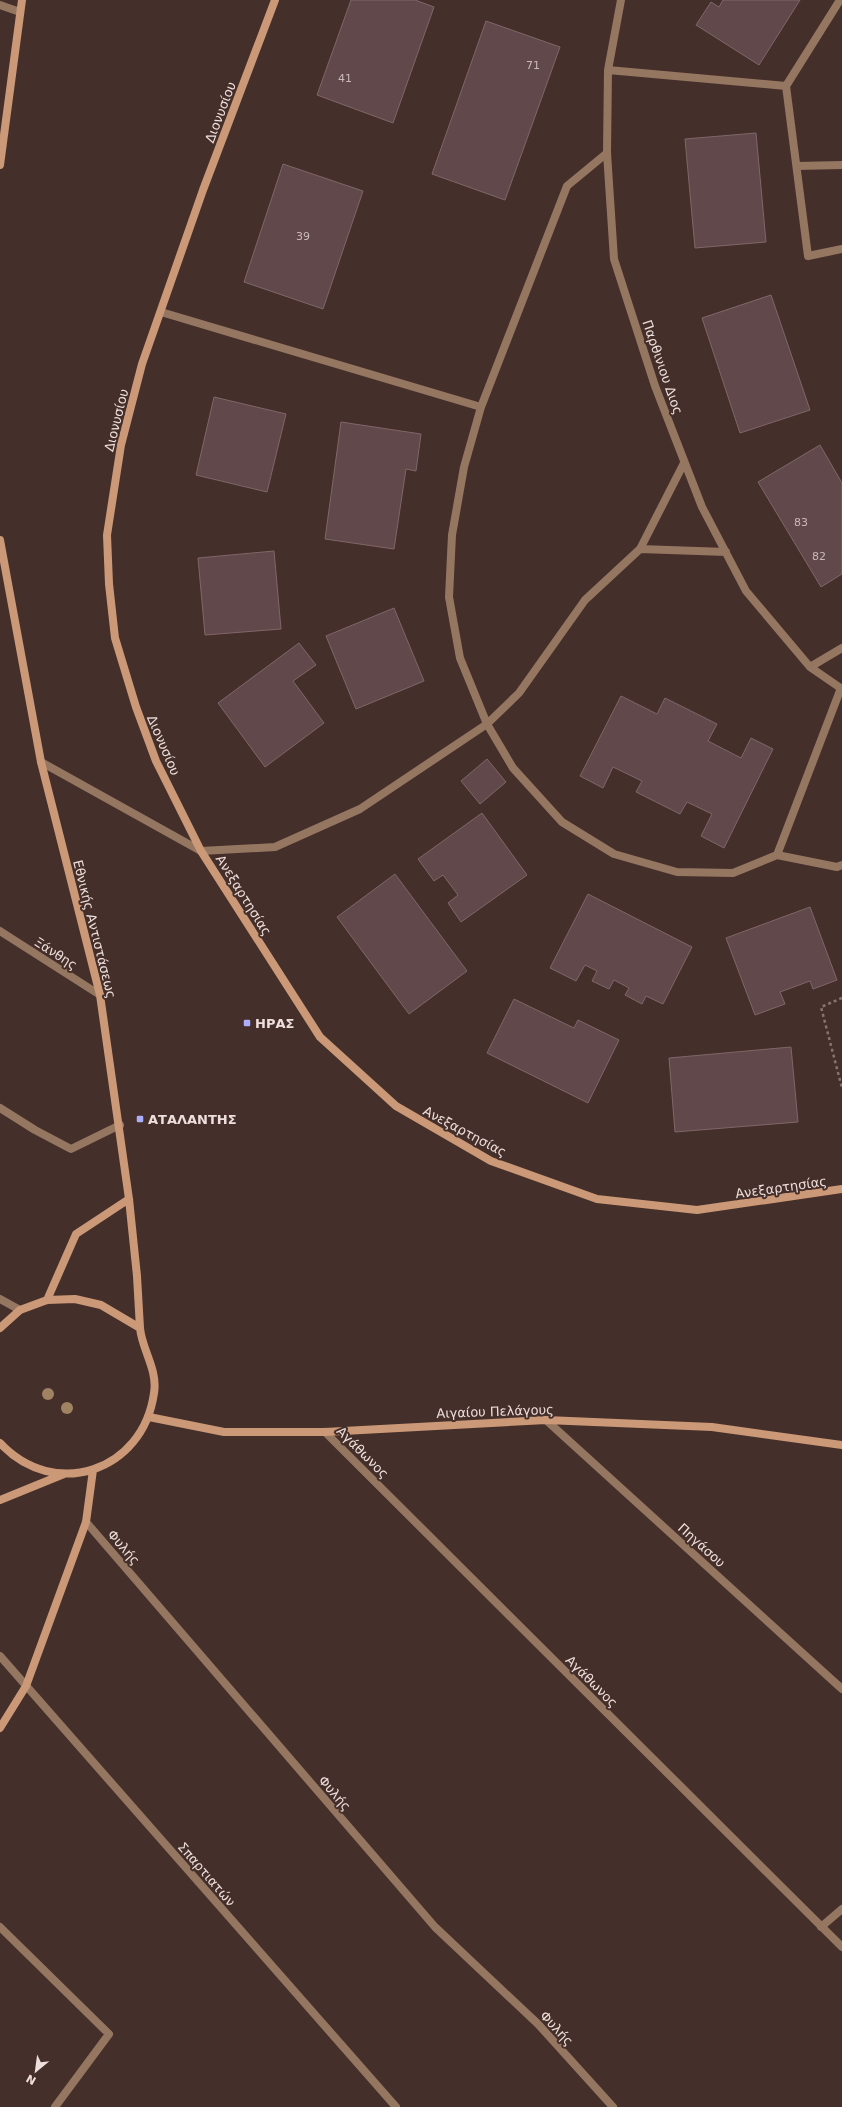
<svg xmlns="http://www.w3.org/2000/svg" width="842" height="2107" font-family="'DejaVu Sans',sans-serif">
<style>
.building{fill:#61484b;stroke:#816669}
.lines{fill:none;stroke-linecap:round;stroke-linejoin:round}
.path{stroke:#877470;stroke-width:2.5;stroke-dasharray:3 3;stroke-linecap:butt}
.street{stroke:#957661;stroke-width:8}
.secondary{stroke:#cb9977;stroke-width:8}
.tree{fill:#a08362}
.poi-dot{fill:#abaffb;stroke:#452f2a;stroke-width:1.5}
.labels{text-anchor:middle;stroke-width:4;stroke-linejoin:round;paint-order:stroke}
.number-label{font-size:11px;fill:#cbb9b8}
.street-label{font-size:13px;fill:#eedfdc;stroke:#452f2a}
.poi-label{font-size:13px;font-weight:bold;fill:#eedfdc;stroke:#452f2a;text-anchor:start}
</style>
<rect width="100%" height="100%" fill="#452f2a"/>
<path class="building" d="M 351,0 L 415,0 L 434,7 L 393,123 L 317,95 Z
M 723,0 L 800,0 L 759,65 L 696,25 L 711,2 L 719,7 Z
M 486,21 L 560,47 L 505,200 L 432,174 Z
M 756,133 L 766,242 L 695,248 L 685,139 Z
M 283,164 L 363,191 L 323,309 L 244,282 Z
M 771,295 L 810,410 L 740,433 L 702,318 Z
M 214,397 L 286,414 L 267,492 L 196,475 Z
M 341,422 L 421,434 L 416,471 L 406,469 L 394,549 L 325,539 Z
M 820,445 L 842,483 L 842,574 L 821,587 L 758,482 Z
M 274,551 L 281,629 L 205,635 L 198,558 Z
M 394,608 L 424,681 L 356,709 L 326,636 Z
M 299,643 L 316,665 L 293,681 L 324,723 L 265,767 L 218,703 Z
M 621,696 L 657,714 L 665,698 L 717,724 L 708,741 L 741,758 L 751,738 L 773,749 L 724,848 L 701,836 L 712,814 L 687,802 L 680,814 L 636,792 L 642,781 L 613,767 L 603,788 L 580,776 Z
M 487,759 L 506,782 L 480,804 L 461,781 Z
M 482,813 L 527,875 L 461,922 L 448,903 L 458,895 L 443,875 L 434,881 L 418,859 Z
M 395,874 L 467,971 L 409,1014 L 337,917 Z
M 588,894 L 692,947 L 663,1004 L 646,996 L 642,1004 L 625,995 L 629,988 L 614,980 L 609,989 L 592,981 L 597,971 L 585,965 L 576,981 L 550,968 Z
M 810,907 L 837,980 L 813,989 L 810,981 L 780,992 L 785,1004 L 755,1015 L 726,938 Z
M 514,999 L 574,1028 L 578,1020 L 619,1040 L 588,1103 L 487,1053 Z
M 791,1047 L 798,1122 L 675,1132 L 669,1058 Z"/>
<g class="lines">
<path class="path" d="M 842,998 L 821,1007 L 842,1088"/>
<path class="street" d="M 621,0 L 608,70 L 607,153 L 614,259 L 655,386 L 702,507 L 746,591 L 810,667 L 842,689
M 0,5 L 20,12
M 608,70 L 786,86 L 808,256 L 842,249
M 786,86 L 840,0
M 607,153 L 567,186 L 481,407 L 464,467 L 452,535 L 449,597 L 460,658 L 487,724 L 513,768 L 562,822 L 614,854 L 677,872 L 733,873 L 777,855 L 841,688
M 797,166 L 842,165
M 161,312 L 481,407
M 640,549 L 726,552
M 810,667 L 842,648
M 41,762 L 201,851 L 275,847 L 360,809 L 487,724 L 519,693 L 585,600 L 640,549 L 684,463
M 777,855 L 837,867 L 842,865
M 0,931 L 100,995
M 0,1108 L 35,1130 L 71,1149 L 120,1125
M 0,1299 L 20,1310
M 546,1420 L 842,1689
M 325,1432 L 842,1947
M 86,1522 L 435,1927 L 538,2024 L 613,2107
M 0,1656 L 396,2107
M 0,1927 L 109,2034 L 55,2107
M 821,1927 L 842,1909"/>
<path class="secondary" d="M 275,0 L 203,190 L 142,364 L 121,445 L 107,535 L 109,584 L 115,638 L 136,707 L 156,761 L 201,851 L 320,1037 L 396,1106 L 491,1161 L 597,1199 L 697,1210 L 842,1189
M 0,165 L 22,0
M 0,540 L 41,762 L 100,995 L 129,1199 L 137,1276 L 140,1328
M 47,1300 L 76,1234 L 129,1199
M 0,1328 L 20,1310 L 47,1300 L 75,1299 L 101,1305 L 140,1328 C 142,1350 158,1370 154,1393 C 143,1472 54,1501 0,1443
M 149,1417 L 224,1432 L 325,1432 L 546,1420 L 712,1427 L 842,1445
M 0,1500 L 64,1474
M 0,1728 L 26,1686 L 86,1522 L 93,1470"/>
</g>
<g class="tree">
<circle cx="48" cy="1394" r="6"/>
<circle cx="67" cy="1408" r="6"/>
</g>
<g class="poi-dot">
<rect x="243" y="1019" width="8" height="8" rx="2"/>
<rect x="136" y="1115" width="8" height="8" rx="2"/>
</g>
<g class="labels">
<g class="number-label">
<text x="533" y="69">71</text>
<text x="345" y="82">41</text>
<text x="303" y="240">39</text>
<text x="801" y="526">83</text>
<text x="819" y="560">82</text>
</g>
<g class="street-label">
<text transform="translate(220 112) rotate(-69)" y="5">Διονυσίου</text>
<text transform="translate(663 367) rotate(71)" y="5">Παρθινιου Διος</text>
<text transform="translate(116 420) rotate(-76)" y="5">Διονυσίου</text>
<text transform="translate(164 745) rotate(67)" y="5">Διονυσίου</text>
<text transform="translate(244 895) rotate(58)" y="5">Ανεξαρτησίας</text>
<text transform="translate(95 929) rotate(76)" y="5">Εθνικής Αντιστάσεως</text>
<text transform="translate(56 953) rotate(33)" y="5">Ξάνθης</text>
<text transform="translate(465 1131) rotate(28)" y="5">Ανεξαρτησίας</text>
<text transform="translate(781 1187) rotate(-8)" y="5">Ανεξαρτησίας</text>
<text transform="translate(495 1411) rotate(-2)" y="5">Αιγαίου Πελάγους</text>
<text transform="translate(363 1452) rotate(45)" y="5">Αγάθωνος</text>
<text transform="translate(702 1545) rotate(42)" y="5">Πηγάσου</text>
<text transform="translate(124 1547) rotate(49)" y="5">Φυλής</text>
<text transform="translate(592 1681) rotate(45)" y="5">Αγάθωνος</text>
<text transform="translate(335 1793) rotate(49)" y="5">Φυλής</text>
<text transform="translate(207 1874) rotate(49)" y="5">Σπαρτιατών</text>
<text transform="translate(557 2028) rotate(47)" y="5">Φυλής</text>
</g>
<g class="poi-label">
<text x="255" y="1028">ΗΡΑΣ</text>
<text x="148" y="1124">ΑΤΑΛΑΝΤΗΣ</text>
</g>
</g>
<g transform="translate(36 2071) rotate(209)" stroke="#452f2a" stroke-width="3" paint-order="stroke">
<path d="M0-3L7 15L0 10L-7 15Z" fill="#eedfdc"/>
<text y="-6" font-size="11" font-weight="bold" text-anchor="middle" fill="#eedfdc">N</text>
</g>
</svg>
